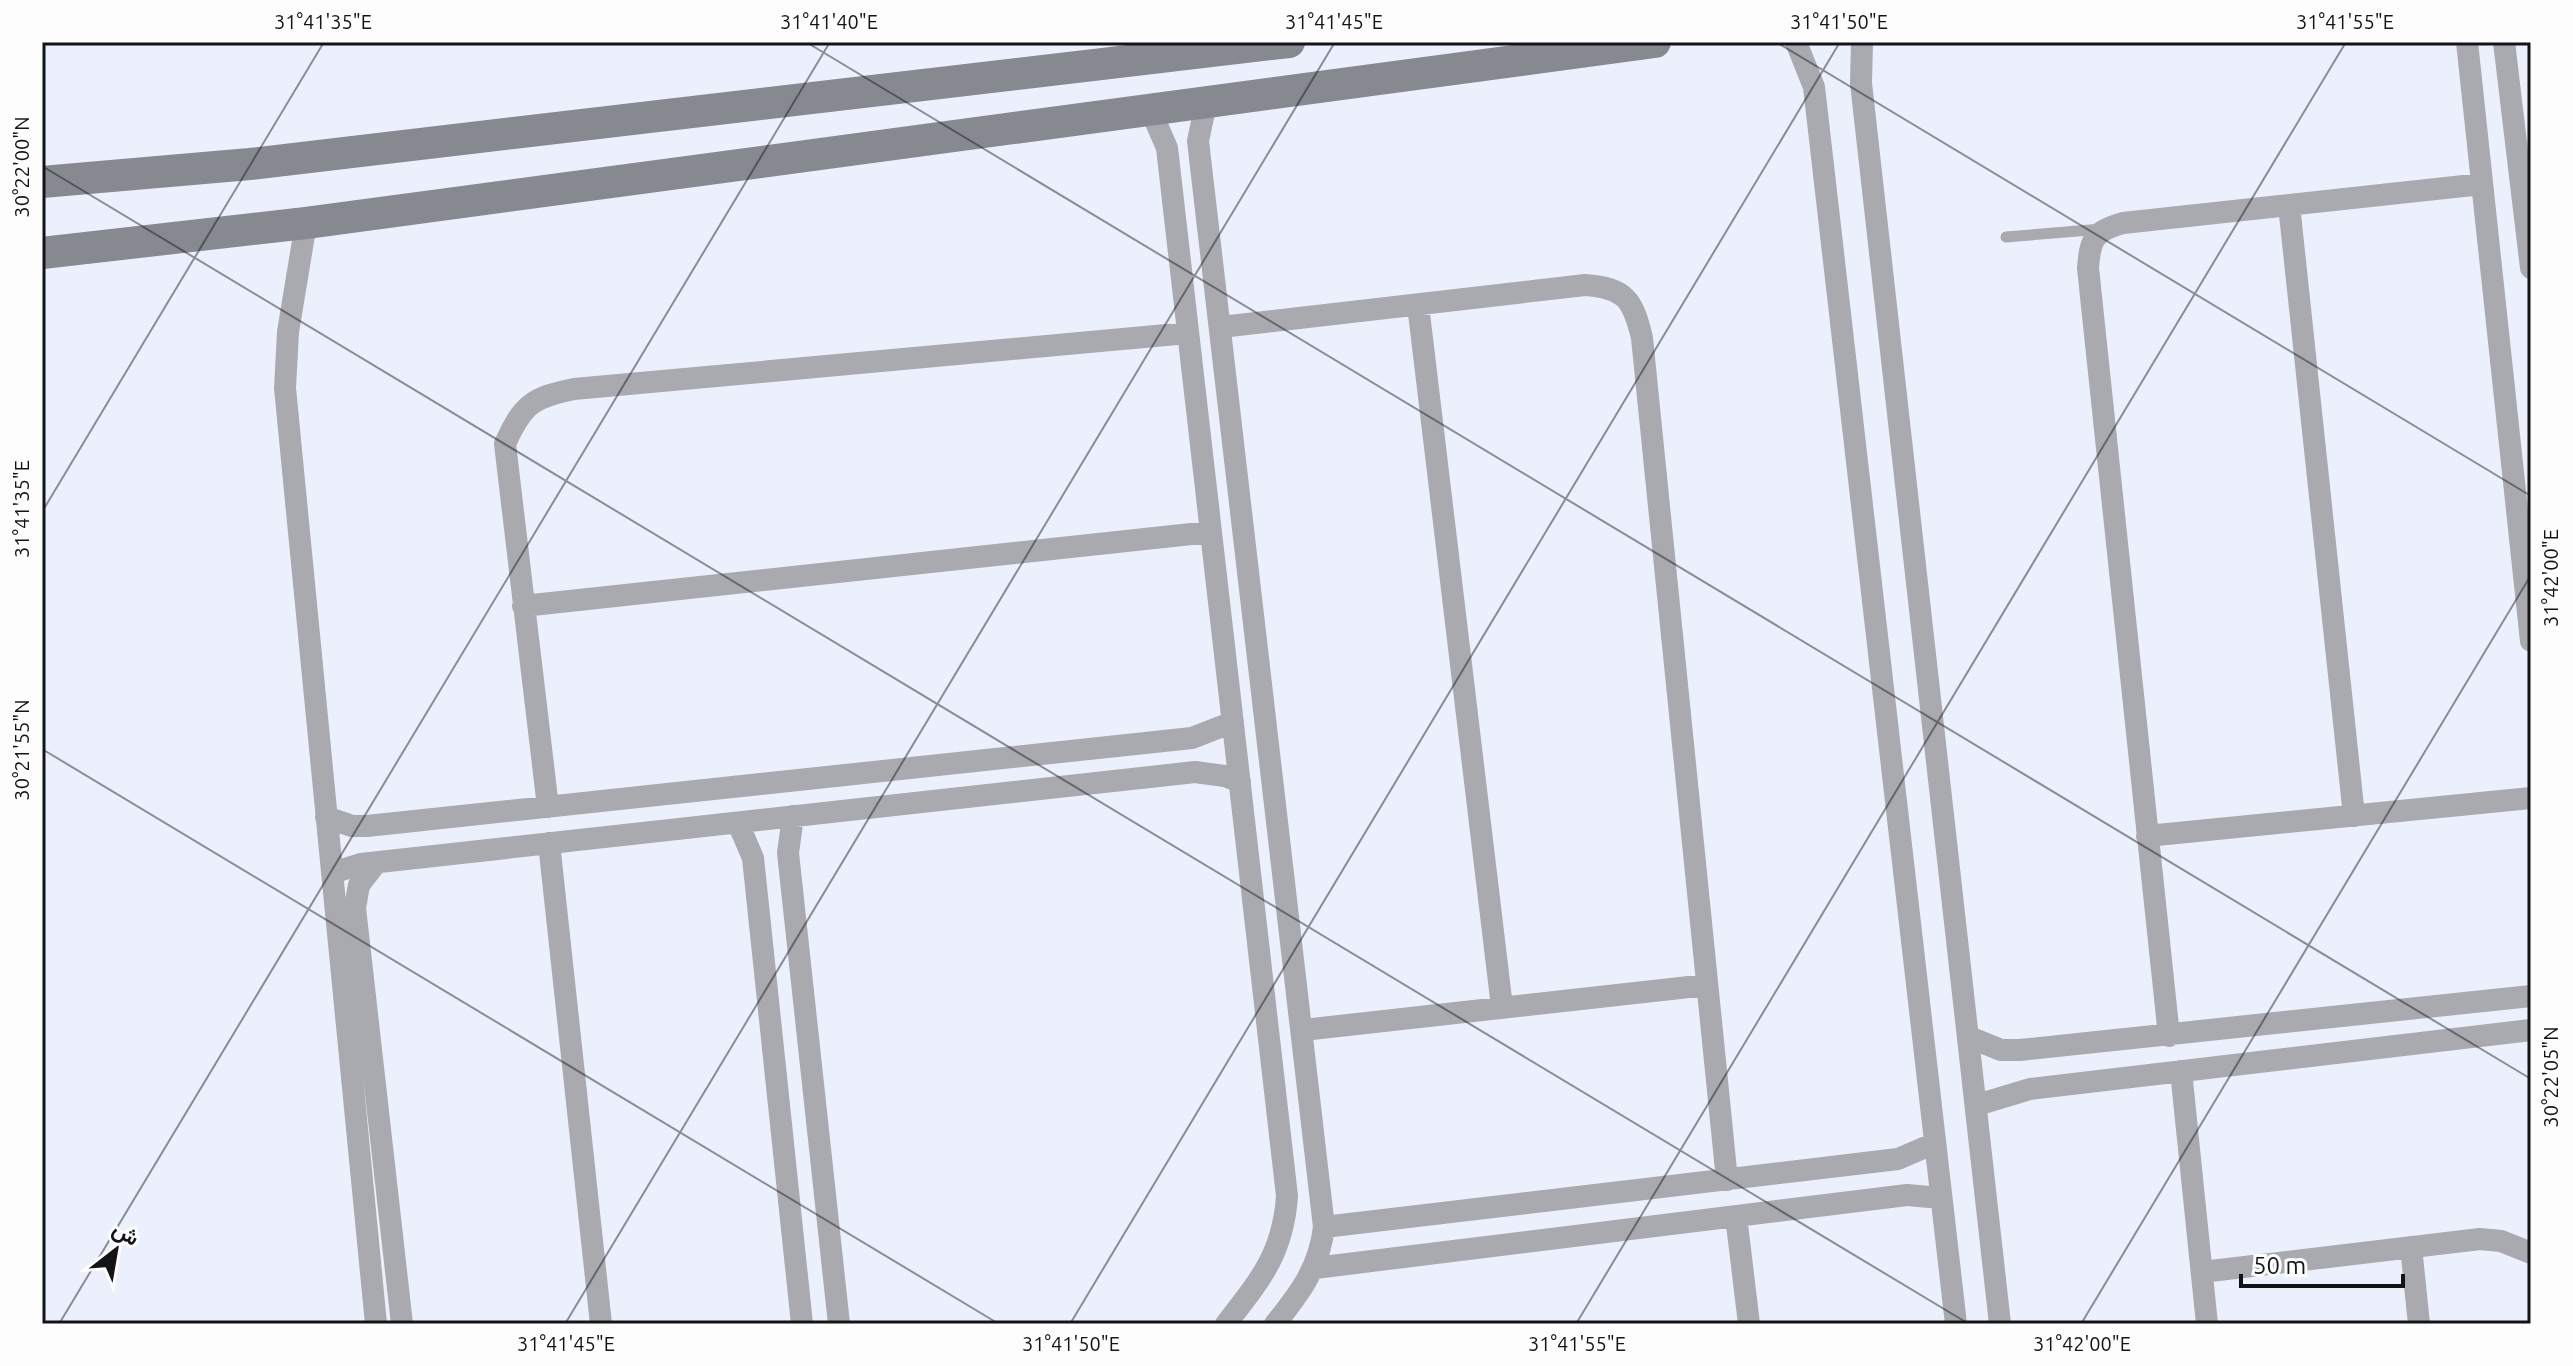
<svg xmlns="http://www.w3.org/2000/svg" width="2573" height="1366" font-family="Ubuntu,Vazirmatn,sans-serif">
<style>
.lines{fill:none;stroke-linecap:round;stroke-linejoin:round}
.lane{stroke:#a9aab0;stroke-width:11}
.street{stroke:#a9aab0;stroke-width:22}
.secondary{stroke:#868990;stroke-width:32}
.ticks{fill:none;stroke:#121418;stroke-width:2;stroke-opacity:0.45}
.neatline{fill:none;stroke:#121418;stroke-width:3}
.ticks-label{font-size:20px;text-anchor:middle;fill:#121418}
</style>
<rect width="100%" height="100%" fill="#ecf0fc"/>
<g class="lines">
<path class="lane" d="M 2006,237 L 2102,229"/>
<path class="street" d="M 1796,42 L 1814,87 L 1956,1324
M 1862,42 L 1861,83 L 2000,1324
M 2467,42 L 2531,641
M 2504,42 L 2531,268
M 1206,103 L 1198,141 L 1324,1227 C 1319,1268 1300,1293 1275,1324
M 1151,111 L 1167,148 L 1287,1196 C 1283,1254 1260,1280 1226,1324
M 2289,205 L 2354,816
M 306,223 L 288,332 L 285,388 L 376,1324
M 1418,305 L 1502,1007
M 1221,327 L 1585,285 C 1626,288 1633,300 1642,338 L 1727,1180
M 523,606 L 1210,532
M 548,807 L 505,444 C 522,405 533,397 574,389 L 1188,333
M 793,816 L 788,853 L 839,1324
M 326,817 L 352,826 L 367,826 L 1192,738 L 1233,722
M 738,823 L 753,858 L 802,1324
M 2147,836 L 2531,798
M 549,843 L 601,1324
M 376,863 L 359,885 L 355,908 L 402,1324
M 332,873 L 361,864 L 1195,772 L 1225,776 L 1240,782
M 1303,1030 L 1707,985
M 2169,1036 L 2088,268 C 2090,238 2095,231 2123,223 L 2482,184
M 1969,1037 L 2001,1050 L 2020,1050 L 2531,996
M 2181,1071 L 2207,1324
M 1977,1105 L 2030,1089 L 2531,1030
M 1736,1216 L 1749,1324
M 1324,1227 L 1898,1159 L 1935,1143
M 2411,1247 L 2419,1324
M 1315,1268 L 1907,1195 L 1941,1198
M 2202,1272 L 2480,1239 L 2501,1241 L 2531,1253"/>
<path class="secondary" d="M 42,182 L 250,164 L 1289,42
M 42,253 L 306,223 L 1655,42"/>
</g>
<path class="ticks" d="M 806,42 L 2531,1079M 1776,42 L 2531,496M 42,166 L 1969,1324M 42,512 L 324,42M 42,749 L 999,1324M 59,1324 L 830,42M 565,1324 L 1335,42M 1070,1324 L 1840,42M 1576,1324 L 2346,42M 2081,1324 L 2531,575"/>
<rect width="2573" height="1366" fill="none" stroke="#fdfdfd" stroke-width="88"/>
<g transform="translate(116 1250) rotate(31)" stroke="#fdfdfd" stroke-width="6" paint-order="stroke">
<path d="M0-6L14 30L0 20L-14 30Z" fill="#121418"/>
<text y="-12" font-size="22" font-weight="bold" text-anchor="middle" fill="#121418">ش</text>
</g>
<path d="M2241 1274v12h162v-12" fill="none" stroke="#121418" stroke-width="4"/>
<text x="2253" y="1274" font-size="24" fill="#121418" stroke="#fdfdfd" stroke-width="6" paint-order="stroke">50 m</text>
<rect x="44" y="44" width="2485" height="1278" class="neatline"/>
<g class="ticks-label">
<text x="323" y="29">31°41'35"E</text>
<text x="829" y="29">31°41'40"E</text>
<text x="1334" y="29">31°41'45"E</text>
<text x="1839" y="29">31°41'50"E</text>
<text x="2345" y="29">31°41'55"E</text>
<text transform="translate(22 167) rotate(-90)" y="7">30°22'00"N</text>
<text transform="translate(22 509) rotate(-90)" y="7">31°41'35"E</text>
<text transform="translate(2551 578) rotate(-90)" y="7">31°42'00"E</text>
<text transform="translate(22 750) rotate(-90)" y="7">30°21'55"N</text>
<text transform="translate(2551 1077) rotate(-90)" y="7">30°22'05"N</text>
<text x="566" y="1351">31°41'45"E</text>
<text x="1071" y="1351">31°41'50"E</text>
<text x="1577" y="1351">31°41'55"E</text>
<text x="2082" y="1351">31°42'00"E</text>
</g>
</svg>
